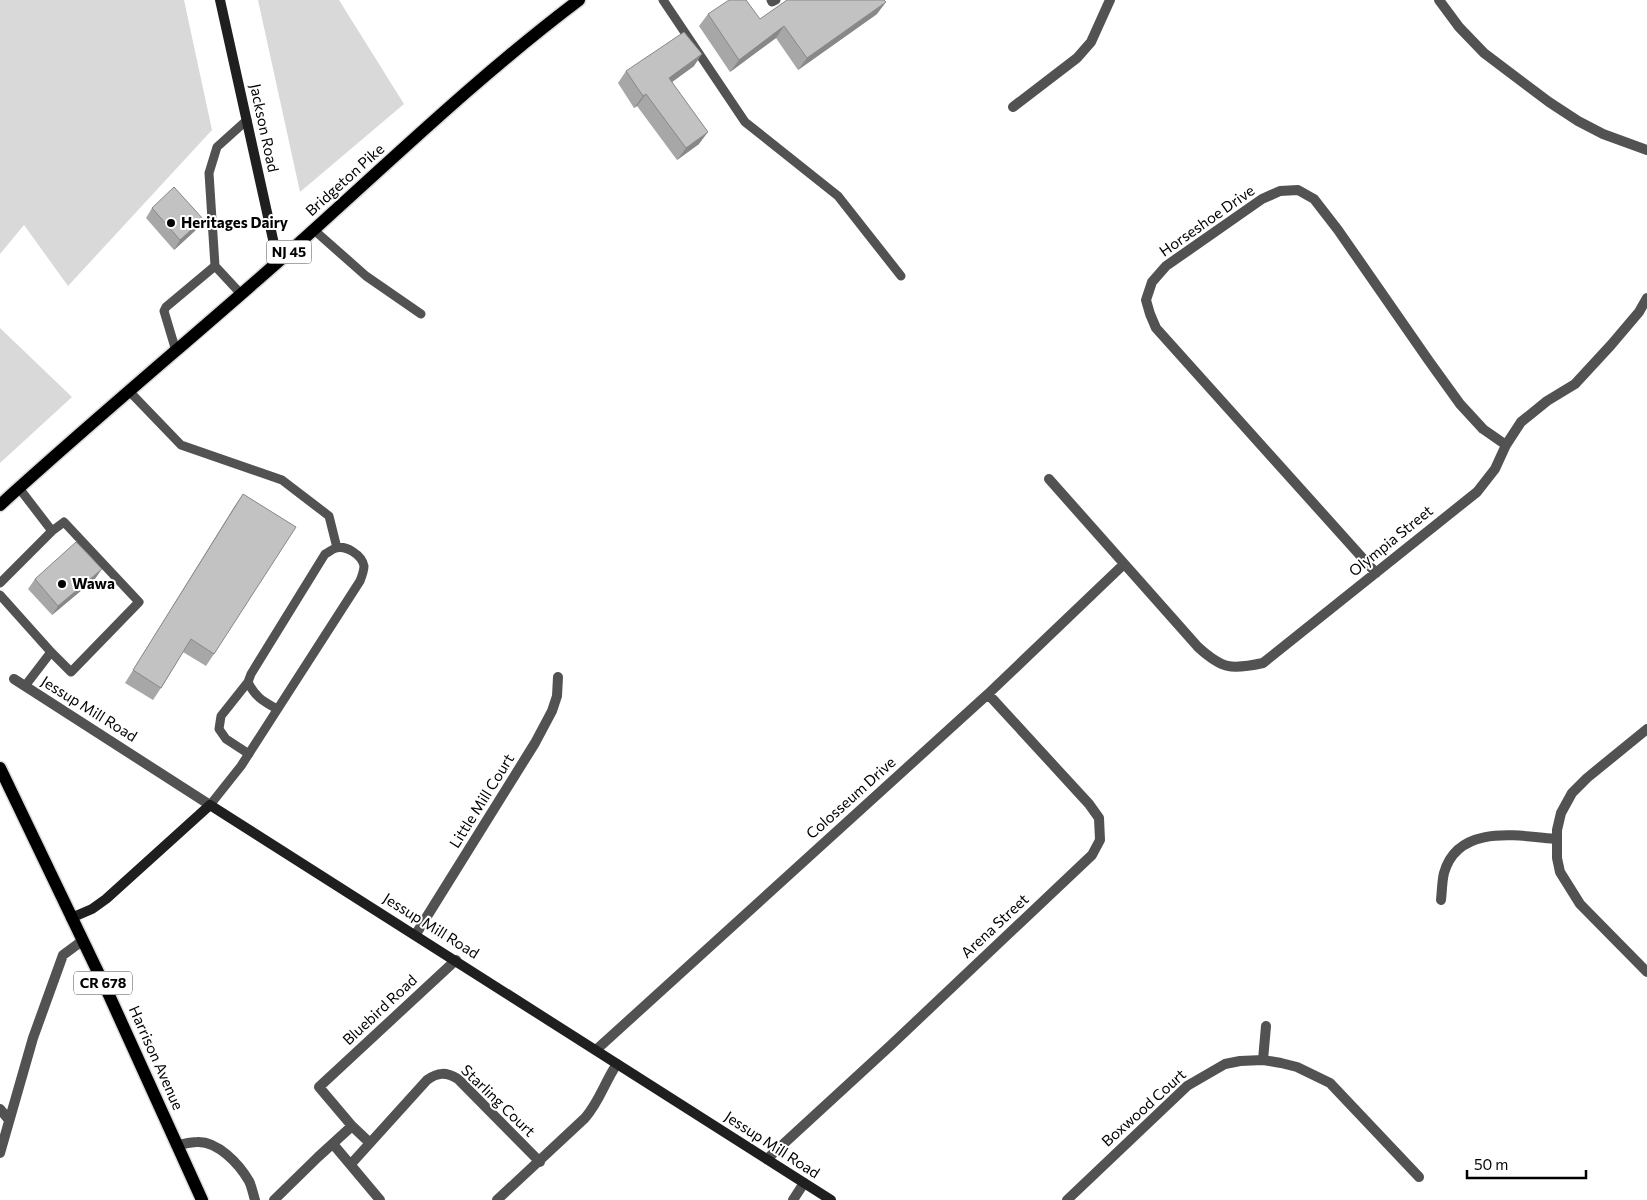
<svg xmlns="http://www.w3.org/2000/svg" width="1647" height="1200" font-family="Commissioner,sans-serif">
<style>
.green{fill:#d9d9d9}
.lines{fill:none;stroke-linecap:round;stroke-linejoin:round}
.primary-casing{stroke:#dbdbdb;stroke-width:15}
.lane{stroke:#525252;stroke-width:9}
.street{stroke:#525252;stroke-width:10}
.secondary{stroke:#1f1f1f;stroke-width:10}
.primary{stroke:#000;stroke-width:12}
.wall{fill:#a7a7a7}
.shaded-wall{fill:#888}
.building{fill:#c2c2c2;stroke:#888}
.poi-dot{fill:#000;stroke:#fff;stroke-width:2}
.labels{text-anchor:middle;stroke-width:4;stroke-linejoin:round;paint-order:stroke}
.shield{fill:#fff;stroke:#4c4c4c;stroke-width:1}
.shield-label{font-size:14px;font-weight:bold;fill:#000}
.street-label{font-size:15px;fill:#000;stroke:#fff}
.poi-label{font-size:15px;font-weight:bold;fill:#000;stroke:#fff;text-anchor:start}
</style>
<rect width="100%" height="100%" fill="#fff"/>
<path class="green" d="M 0,0 L 184,0 L 212,130 L 68,286 L 24,225 L 0,254 Z
M 258,0 L 339,0 L 404,104 L 300,192 Z
M 0,328 L 72,397 L 0,463 Z"/>
<g class="lines">
<g class="primary-casing">
<path id="primary" d="M 0,505 C 91,422 186,343 279,261 C 378,173 473,80 579,0
M 0,768 L 109,995 L 202,1200"/>
</g>
<path class="lane" d="M 663,0 L 745,122 L 838,196 L 901,276
M 771,0 L 772,2 L 776,0
M 314,230 L 366,276 L 421,314
M 241,294 L 215,266 L 209,173 L 217,147 L 247,120
M 176,351 L 164,311 L 166,307 L 215,266
M 129,391 L 181,445 L 282,480 L 329,516 L 337,548
M 0,583 L 52,531 L 19,488
M 0,595 L 51,652 L 25,686
M 51,652 L 71,672 L 139,602 L 64,522 L 52,531
M 248,682 L 221,716 L 219,729 L 226,739 L 249,754
M 210,805 L 241,766 L 360,581 C 362,576 364,571 364,566 C 362,555 346,545 336,548 C 332,549 329,552 325,554 L 251,674 L 248,682 C 255,697 263,701 277,709"/>
<path class="street" d="M 1439,0 L 1459,27 L 1484,53 L 1549,102 L 1578,121 L 1603,134 L 1647,150
M 1013,107 L 1077,58 L 1091,42 L 1110,0
M 1049,479 L 1198,647 C 1222,669 1231,670 1263,663 L 1477,492 L 1495,469 L 1506,445 L 1521,422 L 1547,401 L 1575,384 L 1611,345 L 1639,312 L 1647,298
M 1376,573 L 1156,328 L 1150,314 L 1146,300 L 1152,282 L 1166,266 L 1262,199 L 1280,191 L 1298,190 L 1314,199 L 1338,230 L 1429,361 L 1460,404 L 1483,429 L 1506,445
M 14,679 L 210,805
M 1647,729 L 1587,778 L 1572,793 L 1561,813 L 1557,830 L 1557,858 L 1560,872 L 1580,904 L 1647,972
M 1441,900 C 1442,891 1442,881 1444,873 C 1458,823 1519,836 1557,839
M 416,934 L 535,743 L 552,711 L 557,696 L 558,677
M 596,1050 L 988,694 L 1123,565
M 1263,1060 L 1266,1026
M 0,1109 L 9,1120
M 352,1126 L 370,1143
M 333,1144 L 380,1200
M 178,1145 C 184,1144 191,1142 197,1142 C 218,1141 239,1164 249,1181 C 252,1187 253,1194 255,1200
M 0,1153 L 33,1038 L 63,955 L 82,941
M 767,1159 L 890,1046 L 1092,855 L 1100,840 L 1099,818 L 1089,804 L 988,694
M 351,1164 L 427,1080 C 438,1072 446,1072 458,1079 L 540,1162
M 274,1200 L 318,1157 L 352,1126 L 319,1087 L 456,960
M 497,1200 L 585,1118 C 600,1101 605,1081 617,1064
M 793,1200 L 804,1183
M 1067,1200 L 1187,1086 L 1225,1064 L 1240,1061 L 1263,1060 L 1281,1063 L 1297,1067 L 1330,1083 L 1419,1177"/>
<path class="secondary" d="M 220,0 L 278,262
M 71,918 L 92,909 L 106,899 L 210,805 L 831,1200"/>
<use href="#primary" class="primary"/>
</g>
<path class="wall" d="M 708,14 L 760,19 L 877,14 L 798,70 L 776,38 L 730,72 L 699,26 Z
M 694,66 L 672,82 L 699,144 L 677,160 L 637,106 L 634,108 L 618,83 L 626,71 Z
M 152,208 L 203,219 L 197,229 L 174,250 L 146,218 Z
M 243,494 L 214,654 L 206,666 L 183,652 L 161,688 L 153,700 L 125,683 L 234,507 Z
M 35,579 L 95,579 L 52,615 L 28,589 Z"/>
<path class="shaded-wall" d="M 886,2 L 877,14 L 798,70 L 807,58 Z
M 784,26 L 776,38 L 730,72 L 739,60 Z
M 702,54 L 694,66 L 661,90 L 669,78 Z
M 646,94 L 637,106 L 634,108 L 643,96 Z
M 708,132 L 699,144 L 677,160 L 686,148 Z
M 203,219 L 197,229 L 174,250 L 180,240 Z
M 102,569 L 95,579 L 52,615 L 58,606 Z"/>
<path class="building" d="M 729,0 L 746,0 L 760,19 L 787,0 L 884,0 L 886,2 L 807,58 L 784,26 L 739,60 L 708,14 Z
M 684,32 L 702,54 L 669,78 L 708,132 L 686,148 L 646,94 L 643,96 L 626,71 Z
M 174,187 L 203,219 L 180,240 L 152,208 Z
M 243,494 L 296,527 L 214,654 L 191,639 L 161,688 L 133,670 Z
M 76,542 L 102,569 L 58,606 L 35,579 Z"/>
<g class="poi-dot">
<circle cx="171" cy="223" r="5"/>
<circle cx="62" cy="584" r="5"/>
</g>
<g class="labels">
<g class="shield">
<rect x="266.5" y="240.5" width="45" height="23" rx="4"/>
<rect x="74" y="971.5" width="58" height="23" rx="4"/>
</g>
<g class="shield-label">
<text x="289" y="257">NJ 45</text>
<text x="103" y="988">CR 678</text>
</g>
<g class="street-label">
<text transform="translate(264 128) rotate(78)" y="5">Jackson Road</text>
<text transform="translate(345 180) rotate(-42)" y="5">Bridgeton Pike</text>
<text transform="translate(1207 221) rotate(-35)" y="5">Horseshoe Drive</text>
<text transform="translate(1391 541) rotate(-39)" y="5">Olympia Street</text>
<text transform="translate(89 709) rotate(32)" y="5">Jessup Mill Road</text>
<text transform="translate(851 798) rotate(-42)" y="5">Colosseum Drive</text>
<text transform="translate(482 801) rotate(-58)" y="5">Little Mill Court</text>
<text transform="translate(431 926) rotate(32)" y="5">Jessup Mill Road</text>
<text transform="translate(995 926) rotate(-43)" y="5">Arena Street</text>
<text transform="translate(380 1010) rotate(-43)" y="5">Bluebird Road</text>
<text transform="translate(156 1058) rotate(66)" y="5">Harrison Avenue</text>
<text transform="translate(498 1101) rotate(44)" y="5">Starling Court</text>
<text transform="translate(1144 1108) rotate(-42)" y="5">Boxwood Court</text>
<text transform="translate(772 1145) rotate(33)" y="5">Jessup Mill Road</text>
</g>
<g class="poi-label">
<text x="181" y="228">Heritages Dairy</text>
<text x="72" y="589">Wawa</text>
</g>
</g>
<path d="M1467 1170v8h119v-8" fill="none" stroke="#000000" stroke-width="2.5"/>
<text x="1474" y="1170" font-size="15" fill="#000000" stroke="#ffffff" stroke-width="4" paint-order="stroke">50 m</text>
</svg>
